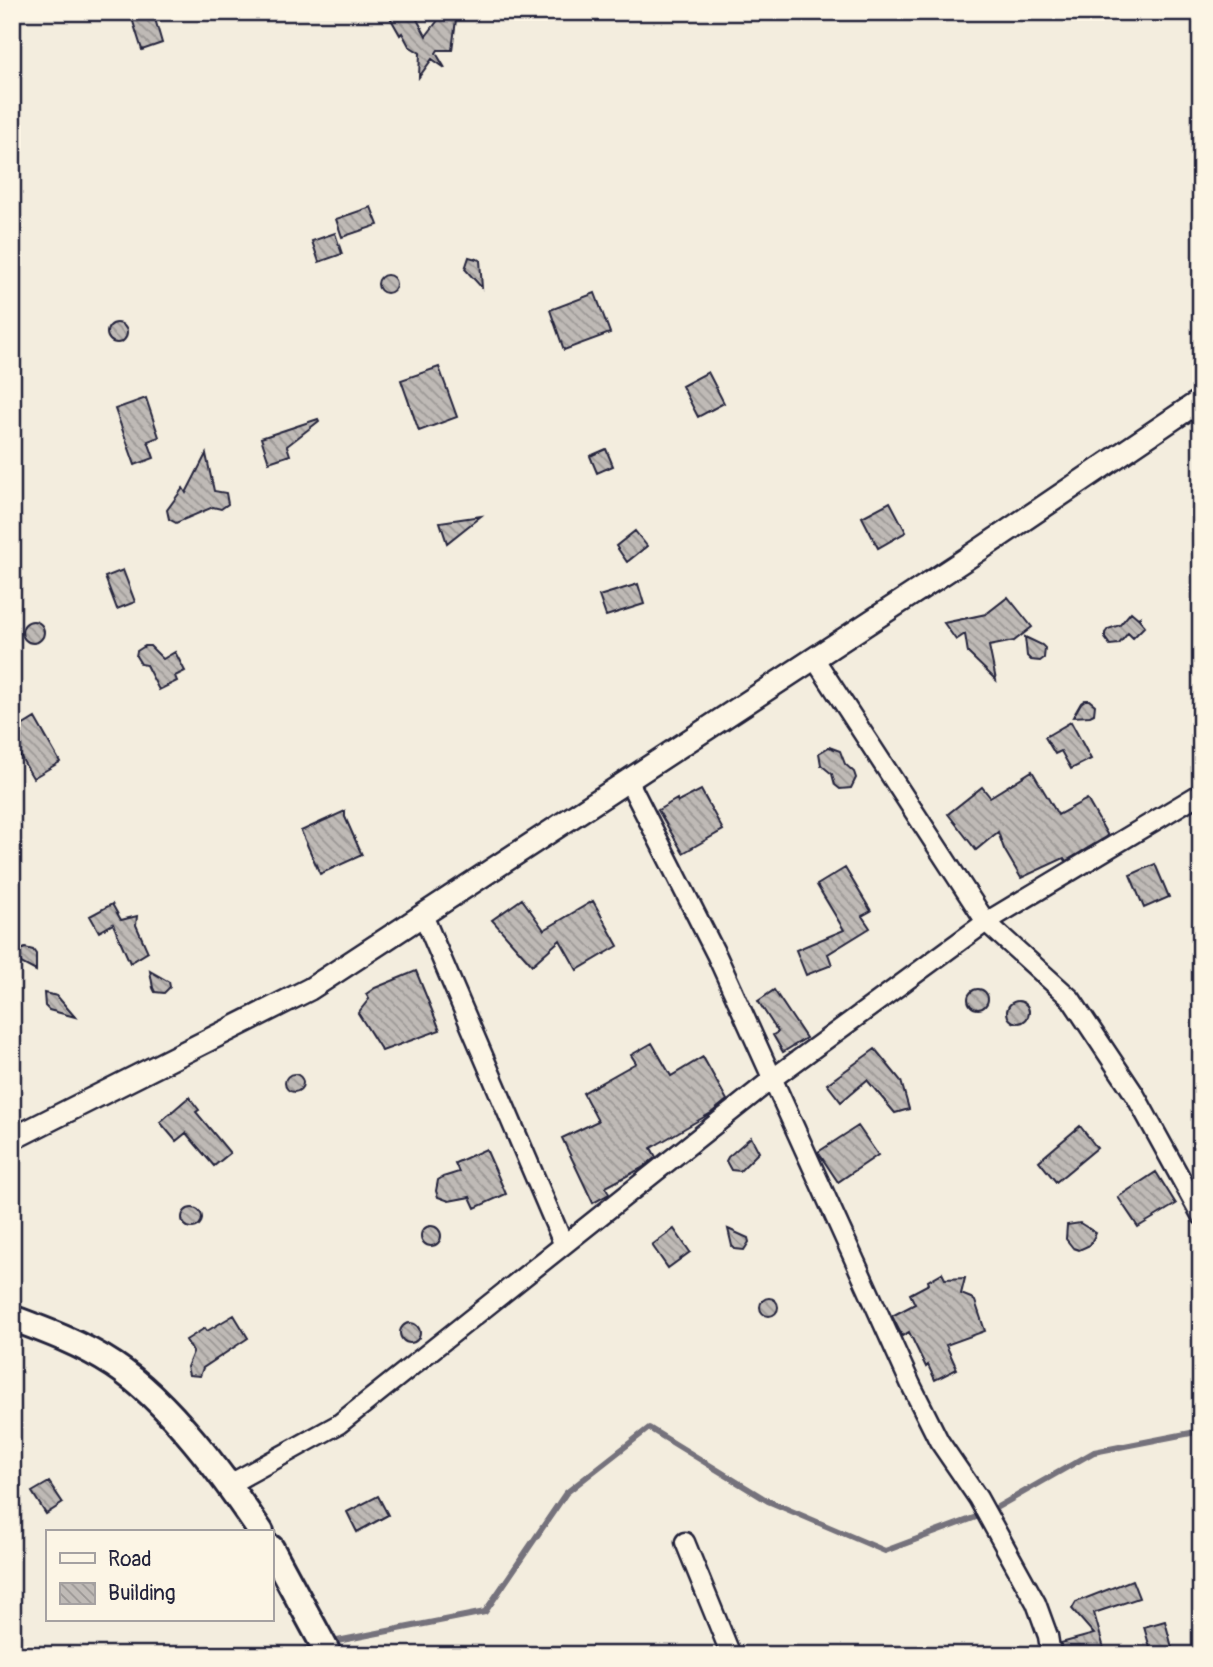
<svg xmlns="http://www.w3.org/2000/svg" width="1213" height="1667" font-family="Pangolin,sans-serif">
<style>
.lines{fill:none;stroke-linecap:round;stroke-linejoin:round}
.stream{stroke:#75727b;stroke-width:6}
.building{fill:url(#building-back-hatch);stroke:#22223b;stroke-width:2}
.minor-casing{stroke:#22223b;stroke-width:23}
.tertiary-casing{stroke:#22223b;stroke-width:26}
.secondary-casing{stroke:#22223b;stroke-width:30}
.minor{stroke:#fcf5e5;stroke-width:18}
.tertiary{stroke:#fcf5e5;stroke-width:21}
.secondary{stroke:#fcf5e5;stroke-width:24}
</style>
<defs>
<pattern id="building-back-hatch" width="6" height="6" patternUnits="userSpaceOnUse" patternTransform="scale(1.75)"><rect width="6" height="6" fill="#bfbab6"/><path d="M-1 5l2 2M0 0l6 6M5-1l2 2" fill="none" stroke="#9b9795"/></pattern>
</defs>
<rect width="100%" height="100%" fill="#f3edde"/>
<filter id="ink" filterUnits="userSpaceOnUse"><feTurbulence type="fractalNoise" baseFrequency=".0143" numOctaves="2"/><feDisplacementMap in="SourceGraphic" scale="14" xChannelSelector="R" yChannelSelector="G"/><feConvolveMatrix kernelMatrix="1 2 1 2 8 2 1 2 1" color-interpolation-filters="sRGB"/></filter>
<g filter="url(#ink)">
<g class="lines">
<path class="stream" d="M 327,1643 L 485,1612 L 566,1493 L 649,1428 L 768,1501 L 885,1551 L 987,1513 L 1094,1452 L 1201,1431
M 285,1655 L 317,1646"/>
</g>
<path class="building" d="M 130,12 L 153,12 L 162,43 L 142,50 Z
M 387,12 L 413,12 L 426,36 L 442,15 L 446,13 L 454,15 L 456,20 L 452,50 L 438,50 L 436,53 L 445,68 L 432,59 L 419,77 L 420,53 L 409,46 L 402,33 L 400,35 Z
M 371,207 L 378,225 L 342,237 L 336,219 Z
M 335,233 L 342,254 L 319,262 L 312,241 Z
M 469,257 L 480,260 L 482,288 L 465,269 Z
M378 284a9 9 0 1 1 18 0a9 9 0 1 1-18 0Z
M 595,293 L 610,333 L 564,350 L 550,310 Z
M107 333a10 10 0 1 1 20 0a10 10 0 1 1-20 0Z
M 439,367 L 457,417 L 419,431 L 401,380 Z
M 708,372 L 724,403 L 698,417 L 682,386 Z
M 146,398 L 159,437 L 148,441 L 154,458 L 135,465 L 115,409 Z
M 318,419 L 319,421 L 287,446 L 290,455 L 269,462 L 261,438 Z
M 606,449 L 613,466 L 597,473 L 590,456 Z
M 206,454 L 214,491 L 226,493 L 228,504 L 221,509 L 213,507 L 176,523 L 169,519 L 167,510 L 183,488 L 186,493 Z
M 890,502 L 906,532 L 878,548 L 862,517 Z
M 481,516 L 447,543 L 440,522 Z
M 635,531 L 647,546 L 627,562 L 616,546 Z
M 123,570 L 135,602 L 117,609 L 105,577 Z
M 638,584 L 644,604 L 606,616 L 599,596 Z
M 1008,597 L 1032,627 L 1014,641 L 989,646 L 996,680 L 968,653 L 965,634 L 956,640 L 944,623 L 986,614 Z
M 1131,612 L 1138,618 L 1140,617 L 1139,619 L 1145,626 L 1133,638 L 1128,633 L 1119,644 L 1110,645 L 1105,638 L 1105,633 L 1108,629 L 1120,625 Z
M22 632a11 11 0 1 1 22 0a11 11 0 1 1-22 0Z
M 1025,637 L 1042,645 L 1045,648 L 1044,658 L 1040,661 L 1031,660 L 1027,656 Z
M 145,646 L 150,646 L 163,659 L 175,652 L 185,671 L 175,676 L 177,681 L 159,690 L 146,665 L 141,664 L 136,656 L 137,651 Z
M 1085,700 L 1089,700 L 1095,705 L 1094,714 L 1090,716 L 1073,717 L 1081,703 Z
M 35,718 L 60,762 L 33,778 L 12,742 L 12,732 Z
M 1071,722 L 1091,759 L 1071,769 L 1061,751 L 1055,754 L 1045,737 Z
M 829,747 L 840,751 L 845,764 L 854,772 L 856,778 L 851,788 L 840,789 L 835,785 L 832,774 L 821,765 L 819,753 Z
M 1032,771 L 1058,815 L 1087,799 L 1108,836 L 1066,861 L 1064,858 L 1021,878 L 1004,849 L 998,832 L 976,850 L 948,814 L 982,787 L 990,797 Z
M 701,790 L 723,830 L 683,853 L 658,810 L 677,799 L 678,802 Z
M 345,811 L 345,817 L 362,855 L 320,874 L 301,831 Z
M 1155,864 L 1169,897 L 1144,908 L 1130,875 Z
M 845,868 L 871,911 L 862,916 L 870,928 L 828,954 L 832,965 L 806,975 L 796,950 L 844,930 L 817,885 Z
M 522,899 L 544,930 L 593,901 L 618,946 L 577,970 L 560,940 L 532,965 L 492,920 Z
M 112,904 L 121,920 L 137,916 L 136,925 L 148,952 L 130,963 L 113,924 L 99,932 L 90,916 Z
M 25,948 L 33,950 L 36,954 L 36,971 L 21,963 L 18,958 L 21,950 Z
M 150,971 L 169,982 L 170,987 L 164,993 L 155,992 L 153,988 Z
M 416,971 L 440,1030 L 382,1051 L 358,1013 L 369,999 L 366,994 L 375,988 Z
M968 999a10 10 0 1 1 20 0a10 10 0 1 1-20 0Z
M 774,990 L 806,1038 L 783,1052 L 773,1035 L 778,1032 L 758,1001 Z
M 44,993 L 57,996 L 75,1017 L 49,1010 L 45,1006 Z
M1007 1012a11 11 0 1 1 22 0a11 11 0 1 1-22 0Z
M 652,1043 L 671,1076 L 703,1057 L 727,1100 L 711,1113 L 651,1148 L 656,1157 L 642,1168 L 606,1187 L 609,1194 L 593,1203 L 562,1138 L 598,1121 L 583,1093 L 636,1063 L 631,1055 Z
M 875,1049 L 901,1081 L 909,1109 L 895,1113 L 867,1080 L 841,1102 L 827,1084 Z
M285 1083a9 9 0 1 1 18 0a9 9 0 1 1-18 0Z
M 189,1097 L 199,1110 L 196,1112 L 230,1153 L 214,1166 L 186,1133 L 176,1141 L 160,1122 Z
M 858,1126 L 878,1155 L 838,1182 L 818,1152 Z
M 1080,1126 L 1097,1148 L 1056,1182 L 1039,1161 Z
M 751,1137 L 759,1152 L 740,1171 L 731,1170 L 726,1161 L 728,1157 Z
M 486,1149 L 506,1194 L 475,1208 L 470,1197 L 449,1201 L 438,1197 L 436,1191 L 438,1180 L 443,1177 L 459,1172 L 455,1163 Z
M 1156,1172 L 1176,1204 L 1138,1227 L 1118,1197 Z
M182 1218a10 10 0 1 1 20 0a10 10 0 1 1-20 0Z
M 1080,1223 L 1096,1233 L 1090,1245 L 1079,1250 L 1073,1248 L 1066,1239 L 1067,1225 Z
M421 1236a10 10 0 1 1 20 0a10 10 0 1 1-20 0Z
M 674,1229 L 690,1252 L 668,1268 L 652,1245 Z
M 728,1229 L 748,1238 L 749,1242 L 744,1250 L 735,1249 L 732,1246 Z
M 942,1273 L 945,1279 L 965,1278 L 961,1294 L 971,1298 L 975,1301 L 985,1331 L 946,1345 L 957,1369 L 935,1380 L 928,1365 L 926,1367 L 909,1332 L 902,1336 L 892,1316 L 915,1304 L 910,1294 L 929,1284 L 928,1281 Z
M760 1307a9 9 0 1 1 18 0a9 9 0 1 1-18 0Z
M 234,1315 L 248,1338 L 203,1368 L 200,1376 L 189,1375 L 187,1367 L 193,1352 L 186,1340 L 205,1328 L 207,1331 Z
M400 1333a10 10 0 1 1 20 0a10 10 0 1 1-20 0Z
M 49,1482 L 63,1503 L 46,1514 L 32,1492 Z
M 378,1496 L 388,1515 L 357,1532 L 347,1512 Z
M 1132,1580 L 1139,1598 L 1094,1613 L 1105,1652 L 1096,1655 L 1062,1655 L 1061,1643 L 1094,1634 L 1072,1609 L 1076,1602 Z
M 1165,1621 L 1174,1655 L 1152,1655 L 1144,1627 Z"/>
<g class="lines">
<g class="minor-casing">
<path id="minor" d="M 814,658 L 986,922 L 1071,999 L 1135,1095 L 1201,1215
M 628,780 L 717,956 L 911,1385 L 939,1441 L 978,1498 L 1036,1603 L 1048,1636 L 1051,1655
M 423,915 L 563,1243
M 230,1484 L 339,1424 L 772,1079 L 986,922 L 1201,793
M 685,1542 L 731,1655"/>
</g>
<g class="tertiary-casing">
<path id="tertiary" d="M 12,1139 L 310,989 L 972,555 L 1201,400"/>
</g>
<g class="secondary-casing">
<path id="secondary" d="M 12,1318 C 47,1331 82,1344 114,1365 C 170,1402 224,1477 261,1532
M 271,1548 L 329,1655"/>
</g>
<use href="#minor" class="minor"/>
<use href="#tertiary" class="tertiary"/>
<use href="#secondary" class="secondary"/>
</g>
</g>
<rect width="1213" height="1667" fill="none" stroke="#fcf5e5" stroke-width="42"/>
<rect x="21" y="21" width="1171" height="1625" fill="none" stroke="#22223b" stroke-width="2.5" filter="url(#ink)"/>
<rect x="46" y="1530" width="228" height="91" fill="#fcf5e5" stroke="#a5a1a1" stroke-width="2"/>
<rect x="60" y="1553" width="35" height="10" fill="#fcf5e5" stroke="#a5a1a1" stroke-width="2"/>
<text x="108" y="1566" font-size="21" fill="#22223b">Road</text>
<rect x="60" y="1583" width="35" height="21" fill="url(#building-back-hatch)" stroke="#a5a1a1" stroke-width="2"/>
<text x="108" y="1600" font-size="21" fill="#22223b">Building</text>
</svg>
